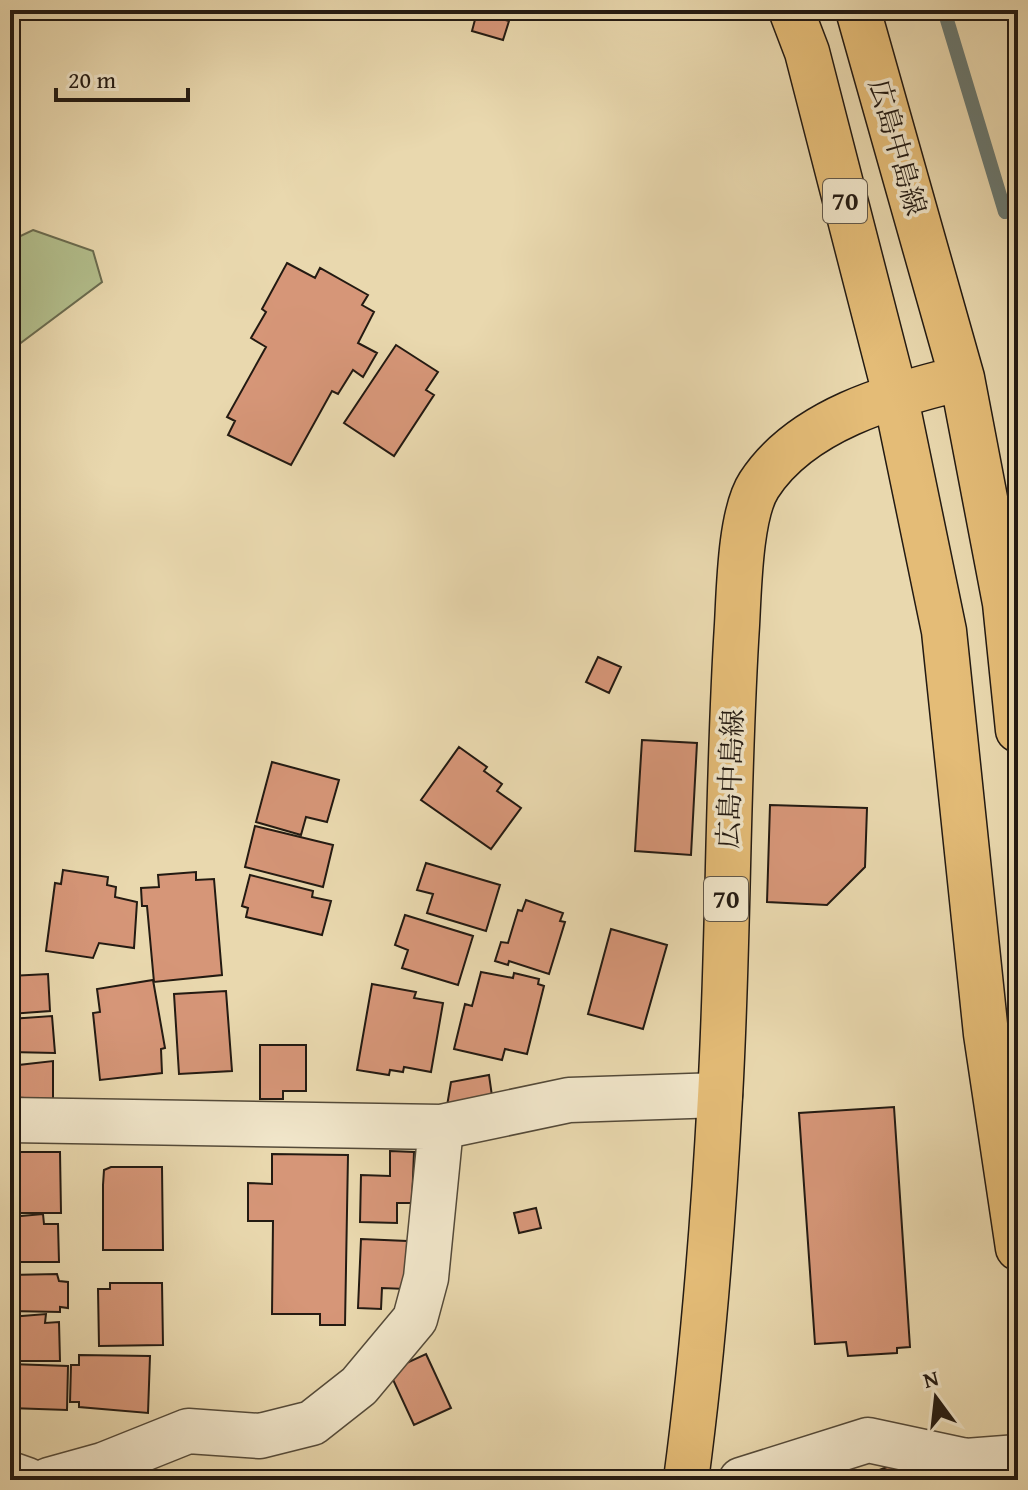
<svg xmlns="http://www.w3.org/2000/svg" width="1028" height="1490" font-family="'Gentium Book Plus','Noto Serif JP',serif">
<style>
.green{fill:#b3bf8d;stroke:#6b6c50;stroke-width:2}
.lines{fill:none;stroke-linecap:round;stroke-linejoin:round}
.stream{stroke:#6a7972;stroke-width:14}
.building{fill:#d69678;stroke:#231a12;stroke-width:2}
.minor-casing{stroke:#544a39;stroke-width:47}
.major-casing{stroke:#231a12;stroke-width:47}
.minor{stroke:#f1e6ca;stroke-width:44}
.major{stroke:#e4bc77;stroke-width:44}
.labels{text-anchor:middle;stroke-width:7;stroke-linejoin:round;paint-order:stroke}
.shield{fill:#f1e6ca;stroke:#615749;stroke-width:2}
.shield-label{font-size:26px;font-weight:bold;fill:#231a12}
.street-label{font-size:28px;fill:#231a12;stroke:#f1e6ca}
</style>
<rect width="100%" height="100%" fill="#e9d8ae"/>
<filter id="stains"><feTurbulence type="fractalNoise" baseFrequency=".0025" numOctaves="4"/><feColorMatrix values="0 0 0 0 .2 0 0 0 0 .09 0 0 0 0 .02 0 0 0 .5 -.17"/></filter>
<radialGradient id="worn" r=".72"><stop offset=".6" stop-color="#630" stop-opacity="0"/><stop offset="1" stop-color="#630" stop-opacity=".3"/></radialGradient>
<path class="green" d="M 33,230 L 93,251 L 102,282 L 10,351 L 10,241 Z"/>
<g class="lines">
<path class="stream" d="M 944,10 L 1005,212"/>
</g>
<path class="building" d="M 477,12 L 509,21 L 503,40 L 472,31 Z
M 287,263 L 315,278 L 320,268 L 368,295 L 362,305 L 374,312 L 358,343 L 377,353 L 363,377 L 353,370 L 338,394 L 332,391 L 291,465 L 228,435 L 235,421 L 227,417 L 266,347 L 251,338 L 266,312 L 262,309 Z
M 396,345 L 438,372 L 426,390 L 434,395 L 394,456 L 344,423 Z
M 598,657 L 621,667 L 609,693 L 586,682 Z
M 642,740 L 697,743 L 691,855 L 635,851 Z
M 459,747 L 487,767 L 484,771 L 502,784 L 497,791 L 521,808 L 491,849 L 421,800 Z
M 272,762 L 339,780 L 327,822 L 306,817 L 301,835 L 256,822 Z
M 770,805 L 867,808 L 865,867 L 827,905 L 767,902 Z
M 255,826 L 333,845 L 323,887 L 245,867 Z
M 426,863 L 500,885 L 486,931 L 427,913 L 433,894 L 417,890 Z
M 63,870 L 108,877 L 107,885 L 116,887 L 115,897 L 137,902 L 134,948 L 99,943 L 93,958 L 46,951 L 55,883 L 61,884 Z
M 196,872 L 196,880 L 214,879 L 222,975 L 154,982 L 147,906 L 142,906 L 141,888 L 159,887 L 158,875 Z
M 250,875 L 313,891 L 312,897 L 331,901 L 322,935 L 246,917 L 248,908 L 242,906 Z
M 526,900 L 563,913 L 560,921 L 565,922 L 549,974 L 509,961 L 508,965 L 495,961 L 501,942 L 508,943 L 518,910 L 522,911 Z
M 405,915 L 473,936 L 458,985 L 402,968 L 408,950 L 395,945 Z
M 611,929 L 667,945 L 643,1029 L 588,1014 Z
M 481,972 L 513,978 L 514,973 L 539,979 L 538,984 L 544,986 L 527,1054 L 505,1049 L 502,1060 L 454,1049 L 465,1004 L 472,1006 Z
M 48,974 L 50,1011 L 10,1014 L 10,976 Z
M 153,980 L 165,1048 L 161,1049 L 162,1073 L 100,1080 L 93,1013 L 100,1012 L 97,989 Z
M 372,984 L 416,992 L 414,998 L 443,1003 L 431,1072 L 404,1067 L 403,1072 L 390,1070 L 389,1075 L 357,1070 Z
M 226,991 L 232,1071 L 179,1074 L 174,994 Z
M 52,1016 L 55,1053 L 10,1052 L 10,1019 Z
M 260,1045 L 306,1045 L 306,1091 L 283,1091 L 283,1099 L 260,1099 Z
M 53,1061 L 53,1100 L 10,1097 L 10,1066 Z
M 489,1075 L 492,1096 L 447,1106 L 451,1082 Z
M 894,1107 L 910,1347 L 897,1348 L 897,1353 L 848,1356 L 846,1342 L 815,1344 L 799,1113 Z
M 390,1151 L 414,1152 L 412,1203 L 397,1203 L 397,1223 L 360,1222 L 361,1175 L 390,1176 Z
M 11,1152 L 60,1152 L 61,1213 L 11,1213 Z
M 272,1154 L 348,1155 L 345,1325 L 320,1325 L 320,1314 L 272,1314 L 273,1221 L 248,1221 L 248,1183 L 272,1184 Z
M 111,1167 L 162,1167 L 163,1250 L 103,1250 L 103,1185 L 104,1170 Z
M 536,1208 L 541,1228 L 519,1233 L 514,1213 Z
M 43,1214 L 44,1224 L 58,1224 L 59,1262 L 10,1262 L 10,1217 Z
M 361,1239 L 407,1241 L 406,1289 L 382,1288 L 381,1309 L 358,1308 Z
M 57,1274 L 59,1281 L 68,1282 L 68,1308 L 60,1307 L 60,1312 L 10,1311 L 10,1275 Z
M 110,1283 L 162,1283 L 163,1345 L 99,1346 L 98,1289 L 110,1289 Z
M 46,1314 L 45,1323 L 59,1322 L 60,1361 L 10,1361 L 10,1317 Z
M 426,1354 L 451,1408 L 414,1425 L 389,1371 Z
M 79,1355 L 150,1356 L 148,1413 L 79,1407 L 79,1402 L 70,1402 L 71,1365 L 79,1365 Z
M 10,1364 L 68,1366 L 67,1410 L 10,1408 Z
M 895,1464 L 901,1479 L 923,1471 L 927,1480 L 853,1480 Z"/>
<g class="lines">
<g class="minor-casing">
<path id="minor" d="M 10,1120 L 441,1127 L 569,1100 L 720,1095
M 10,1474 L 27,1480
M 49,1480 L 103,1465 L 188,1431 L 260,1436 L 312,1423 L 359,1386 L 415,1319 L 426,1278 L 441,1127
M 741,1480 L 868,1440 L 966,1461 L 1018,1457"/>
</g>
<g class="major-casing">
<path id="major" d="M 791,10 L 807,52 L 895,394 L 944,631 L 986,1034 L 1018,1248
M 858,10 L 962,378 L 1005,603 L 1018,730
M 686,1480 C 703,1353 713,1225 720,1097 C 729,940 727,782 737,625 C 739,590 740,514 759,485 C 801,420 891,395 962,378"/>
</g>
<use href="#minor" class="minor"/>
<use href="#major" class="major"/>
</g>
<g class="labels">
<g class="shield">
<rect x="823" y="179" width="44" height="44" rx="6"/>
<rect x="704" y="877" width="44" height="44" rx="6"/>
</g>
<g class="shield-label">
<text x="845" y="210">70</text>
<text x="726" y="908">70</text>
</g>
<g class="street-label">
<text transform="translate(898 147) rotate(74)" y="10">広島中島線</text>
<text transform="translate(730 779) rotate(-88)" y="10">広島中島線</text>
</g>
</g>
<rect width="1028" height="1490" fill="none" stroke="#e9d8ae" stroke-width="40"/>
<rect x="12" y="12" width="1004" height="1466" fill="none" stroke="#231a12" stroke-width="4"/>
<rect x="20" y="20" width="988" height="1450" fill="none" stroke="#231a12" stroke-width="2"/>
<g transform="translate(936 1398) rotate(345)" stroke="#f1e6ca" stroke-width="6" paint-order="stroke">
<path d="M0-6L14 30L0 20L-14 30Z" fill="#231a12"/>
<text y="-12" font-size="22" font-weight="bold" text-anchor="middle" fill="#231a12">N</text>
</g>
<path d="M56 88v12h132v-12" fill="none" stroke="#231a12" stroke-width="4"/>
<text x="68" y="88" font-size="24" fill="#231a12" stroke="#f1e6ca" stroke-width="6" paint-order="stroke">20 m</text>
<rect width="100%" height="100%" filter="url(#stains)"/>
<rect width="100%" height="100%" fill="url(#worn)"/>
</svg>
